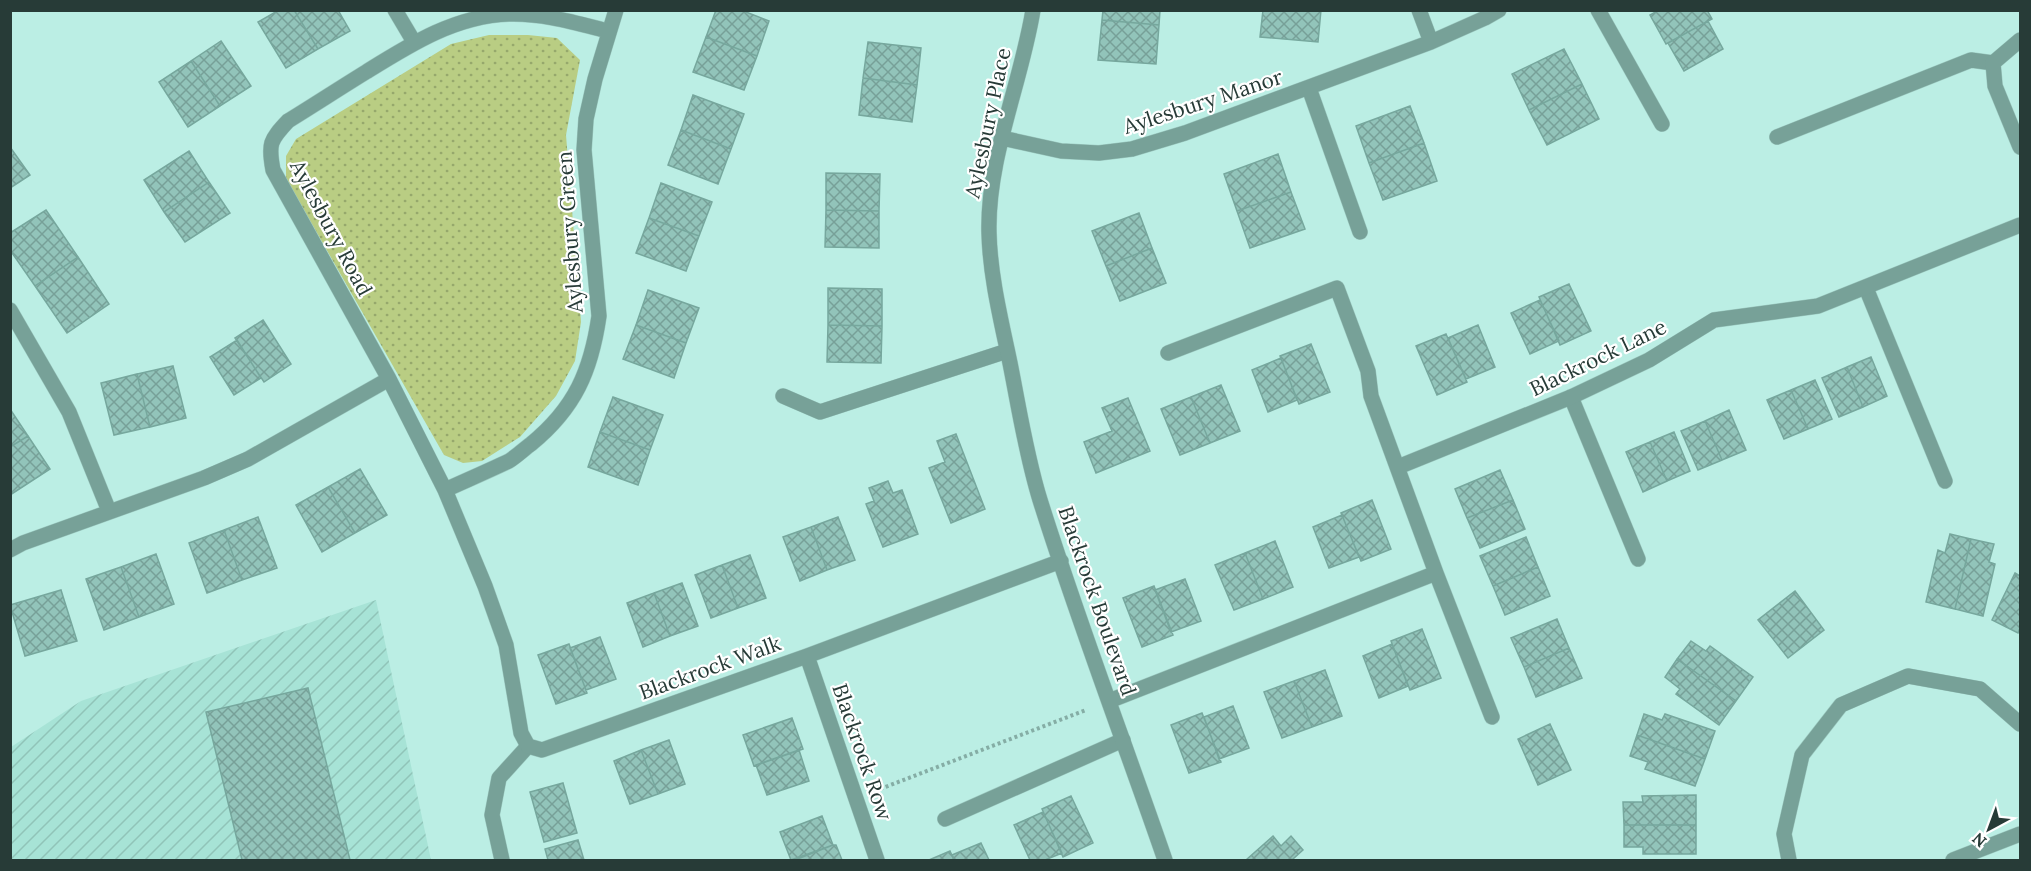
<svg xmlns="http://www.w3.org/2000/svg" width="2031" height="871" font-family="Lora,serif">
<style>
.industrial{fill:url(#industrial-furrows)}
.grass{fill:url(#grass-dots)}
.building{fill:url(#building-cross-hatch);stroke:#76a79d;stroke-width:1.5}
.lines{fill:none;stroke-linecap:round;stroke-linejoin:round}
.lane-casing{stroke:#9dcac1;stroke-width:16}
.street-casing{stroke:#9dcac1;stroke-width:16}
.path{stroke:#85ada5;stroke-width:4;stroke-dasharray:3 3;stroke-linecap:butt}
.lane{stroke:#77a198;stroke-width:15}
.street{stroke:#77a198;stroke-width:15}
.labels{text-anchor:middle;stroke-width:4.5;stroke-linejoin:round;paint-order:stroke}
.street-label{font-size:21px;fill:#273b37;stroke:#fff}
</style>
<defs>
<pattern id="industrial-furrows" width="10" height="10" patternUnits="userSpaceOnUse" patternTransform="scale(1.5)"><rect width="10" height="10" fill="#a7e3d6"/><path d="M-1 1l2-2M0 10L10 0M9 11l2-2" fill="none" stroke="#90c4b8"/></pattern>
<pattern id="grass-dots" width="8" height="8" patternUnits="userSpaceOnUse" patternTransform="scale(1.5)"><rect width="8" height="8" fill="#b9cd83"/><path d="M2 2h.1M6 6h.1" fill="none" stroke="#96a86c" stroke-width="1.8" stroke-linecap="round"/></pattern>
<pattern id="building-cross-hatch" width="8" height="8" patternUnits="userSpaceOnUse" patternTransform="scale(1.5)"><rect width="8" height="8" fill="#92c4ba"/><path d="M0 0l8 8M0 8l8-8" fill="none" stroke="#77a098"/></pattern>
</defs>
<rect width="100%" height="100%" fill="#bbeee4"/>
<path class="industrial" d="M 376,600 L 431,860 L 11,860 L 11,747 L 81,701 Z"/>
<path class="grass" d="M 489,35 L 528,35 L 557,38 L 580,60 L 566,135 L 581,322 L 575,361 L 556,396 L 520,437 L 482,461 L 463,463 L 444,455 L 286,179 L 286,156 L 296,139 L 451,44 Z"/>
<path class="building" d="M 279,10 L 294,10 L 318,49 L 286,68 L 258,22 Z
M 294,10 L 338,10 L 350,31 L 318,49 Z
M 716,10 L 741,10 L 769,21 L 757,56 L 706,37 Z
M 1103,10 L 1160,10 L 1159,25 L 1102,20 Z
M 1263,10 L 1321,10 L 1318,42 L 1260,37 Z
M 1659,10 L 1707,10 L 1712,19 L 1666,44 L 1650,15 Z
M 1102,20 L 1159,25 L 1156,64 L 1098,60 Z
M 1708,21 L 1723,49 L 1684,71 L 1668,43 Z
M 706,37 L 757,56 L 744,90 L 693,72 Z
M 221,41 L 251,86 L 220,106 L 191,61 Z
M 868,42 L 921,48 L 917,85 L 863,78 Z
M 1564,49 L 1582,84 L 1529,110 L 1512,74 Z
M 191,61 L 220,106 L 188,127 L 159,82 Z
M 863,78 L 917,85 L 912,122 L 859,115 Z
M 1582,84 L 1599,119 L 1547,145 L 1529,110 Z
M 693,95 L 744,114 L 731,149 L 681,130 Z
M 1410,106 L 1424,143 L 1369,163 L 1356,126 Z
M 681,130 L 731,149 L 718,184 L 668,165 Z
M 1424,143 L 1437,181 L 1383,200 L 1369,163 Z
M 10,147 L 30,175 L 10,188 Z
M 189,151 L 209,182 L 164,212 L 144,180 Z
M 1278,154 L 1291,192 L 1237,211 L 1224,174 Z
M 826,173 L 880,174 L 879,211 L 826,210 Z
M 209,182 L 230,213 L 185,242 L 164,212 Z
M 661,183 L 712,202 L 699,236 L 649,218 Z
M 1291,192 L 1305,229 L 1250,248 L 1237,211 Z
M 46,210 L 78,257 L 35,286 L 10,250 L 10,233 Z
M 826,210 L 879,211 L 879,248 L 825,247 Z
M 1139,213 L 1152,248 L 1106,266 L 1092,231 Z
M 649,218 L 699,236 L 686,271 L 636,253 Z
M 1152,248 L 1166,283 L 1120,301 L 1106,266 Z
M 78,257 L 109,304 L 67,333 L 35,286 Z
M 1569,284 L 1591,331 L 1560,345 L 1539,297 Z
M 828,288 L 882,289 L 882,326 L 828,325 Z
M 648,290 L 699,308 L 686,343 L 636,325 Z
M 1540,300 L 1559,341 L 1530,354 L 1511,313 Z
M 263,320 L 291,364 L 264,382 L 235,338 Z
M 636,325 L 686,343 L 674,378 L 623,359 Z
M 828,325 L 882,326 L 881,363 L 827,362 Z
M 1478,325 L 1495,367 L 1466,379 L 1448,338 Z
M 1446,334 L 1467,382 L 1437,395 L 1416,346 Z
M 237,340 L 261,378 L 234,395 L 210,357 Z
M 1311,344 L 1330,392 L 1299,404 L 1280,356 Z
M 1871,357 L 1887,396 L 1863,407 L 1847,367 Z
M 1281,358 L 1297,400 L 1268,412 L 1252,370 Z
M 173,366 L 186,418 L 150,427 L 137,374 Z
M 1847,367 L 1863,407 L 1839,417 L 1822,378 Z
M 137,374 L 150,427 L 114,435 L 101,383 Z
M 1815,380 L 1832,419 L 1808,429 L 1791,390 Z
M 1221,385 L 1240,431 L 1210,443 L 1191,397 Z
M 1791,390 L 1808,429 L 1784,439 L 1767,400 Z
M 613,397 L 663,415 L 650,450 L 600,432 Z
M 1191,397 L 1210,443 L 1180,455 L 1161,409 Z
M 1128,398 L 1150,451 L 1096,473 L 1084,442 L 1112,431 L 1102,408 Z
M 10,409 L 28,436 L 10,447 Z
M 1729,410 L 1746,450 L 1722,460 L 1705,421 Z
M 1705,421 L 1722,460 L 1698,470 L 1681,431 Z
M 600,432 L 650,450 L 638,485 L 588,467 Z
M 1674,432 L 1690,471 L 1667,481 L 1650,442 Z
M 956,434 L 985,509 L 951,523 L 929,468 L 945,462 L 937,441 Z
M 28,436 L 50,469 L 10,495 L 10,447 Z
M 1650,442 L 1667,481 L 1643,492 L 1626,452 Z
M 360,469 L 387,515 L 355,533 L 328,487 Z
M 1500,470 L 1513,500 L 1467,518 L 1455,489 Z
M 888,481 L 893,493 L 902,490 L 918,534 L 883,547 L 866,504 L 874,501 L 869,488 Z
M 328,487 L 355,533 L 322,552 L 296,505 Z
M 1372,500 L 1391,549 L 1361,561 L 1341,513 Z
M 1513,500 L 1525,529 L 1480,548 L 1467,518 Z
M 1342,515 L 1359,557 L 1329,568 L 1313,527 Z
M 258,517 L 277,568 L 242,580 L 224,530 Z
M 838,517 L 855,560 L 827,570 L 811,527 Z
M 811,527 L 827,570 L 800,581 L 783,537 Z
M 224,530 L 242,580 L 207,593 L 189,543 Z
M 1950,534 L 1971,539 L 1955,609 L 1926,602 L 1938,550 L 1945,553 Z
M 1526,537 L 1538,567 L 1493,586 L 1480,556 Z
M 1971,539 L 1994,544 L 1989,562 L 1995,564 L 1983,616 L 1955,609 Z
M 1275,541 L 1293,587 L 1263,599 L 1245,553 Z
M 1245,553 L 1263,599 L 1234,610 L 1215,565 Z
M 156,554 L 174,604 L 139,617 L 121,567 Z
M 750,555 L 766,598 L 738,608 L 722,565 Z
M 722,565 L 738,608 L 711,618 L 695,575 Z
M 121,567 L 139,617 L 104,630 L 86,579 Z
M 1538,567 L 1550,596 L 1505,615 L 1493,586 Z
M 2015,573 L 2020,576 L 2020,628 L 2018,633 L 1992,620 Z
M 1185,579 L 1201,621 L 1171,632 L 1155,590 Z
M 682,583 L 698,626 L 670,636 L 654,593 Z
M 1154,586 L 1173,635 L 1142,647 L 1123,598 Z
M 61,590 L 77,641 L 25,656 L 10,605 Z
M 1795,591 L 1824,630 L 1788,658 L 1758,620 Z
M 654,593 L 670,636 L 643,647 L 627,603 Z
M 1557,619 L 1569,648 L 1524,667 L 1511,638 Z
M 1422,629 L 1441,678 L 1410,690 L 1391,641 Z
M 600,637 L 616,679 L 586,690 L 570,648 Z
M 1691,641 L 1706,651 L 1710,646 L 1753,677 L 1736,701 L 1677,659 Z
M 569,644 L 587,693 L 556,704 L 538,655 Z
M 1392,644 L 1408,686 L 1379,698 L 1363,656 Z
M 1569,648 L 1582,678 L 1536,697 L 1524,667 Z
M 1677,659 L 1736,701 L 1719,725 L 1676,694 L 1680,689 L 1665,677 Z
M 1325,670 L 1342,716 L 1312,727 L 1294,681 Z
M 1294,681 L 1312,727 L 1282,738 L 1264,692 Z
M 308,688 L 350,860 L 242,860 L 206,712 Z
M 1233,706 L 1249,748 L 1219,759 L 1204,717 Z
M 1202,713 L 1221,762 L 1189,773 L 1171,725 Z
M 1644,714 L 1662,720 L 1665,714 L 1715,731 L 1705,759 L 1637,735 Z
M 792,718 L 803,749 L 754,766 L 743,735 Z
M 1550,724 L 1571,770 L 1538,785 L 1518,739 Z
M 1637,735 L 1705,759 L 1695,786 L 1645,769 L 1648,762 L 1630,756 Z
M 669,740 L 685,784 L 658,794 L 641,750 Z
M 641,750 L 658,794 L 630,804 L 614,761 Z
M 799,750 L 809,781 L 767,795 L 756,765 Z
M 563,783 L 577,833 L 544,842 L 530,792 Z
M 1696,795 L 1696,825 L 1624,825 L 1623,802 L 1643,802 L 1642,796 Z
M 1071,796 L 1093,843 L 1063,857 L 1042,809 Z
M 1043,812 L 1062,853 L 1045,860 L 1030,860 L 1014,825 Z
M 822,816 L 833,845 L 791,860 L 780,832 Z
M 1624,825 L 1696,825 L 1696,854 L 1643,854 L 1643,847 L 1624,847 Z
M 1273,836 L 1281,846 L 1291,836 L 1303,850 L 1293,859 L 1294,860 L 1246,860 Z
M 578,840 L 584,860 L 548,860 L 545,849 Z
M 981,843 L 989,860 L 954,860 L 952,855 Z
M 833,845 L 836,845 L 842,860 L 795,860 Z
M 950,851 L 954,860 L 929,860 Z"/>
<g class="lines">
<g class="lane-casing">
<path id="lane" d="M 395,10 L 414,42
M 1777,137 L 1971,60 L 1993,63
M 1866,288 L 1945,481
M 783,396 L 820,412 L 1007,351
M 1571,397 L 1638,559
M 945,819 L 1123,740
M 502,860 L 492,815 L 499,778 L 528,746"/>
</g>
<g class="street-casing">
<path id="street" d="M 1033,10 C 1021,84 987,158 989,233 C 990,276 1001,320 1010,363 C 1019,408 1026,455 1040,500 C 1078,621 1124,741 1165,860
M 1419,10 L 1431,42
M 1598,10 L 1662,124
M 608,31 C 576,23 543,13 509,14 C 455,16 411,44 366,72 C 340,88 314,105 288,121 C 270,140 268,144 273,170 L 389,379 L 445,490 L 485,586 L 506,645 L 521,733 L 528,746 L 542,750 L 807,656 L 1061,561
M 2020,40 L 1993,63 L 1995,86 L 2020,147
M 1309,88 L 1360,232
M 1002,138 L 1061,151 L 1099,153 L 1132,149 L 1185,133 L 1431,42 L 1485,18 L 1499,10
M 10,310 L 69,412 L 109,511
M 1168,353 L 1337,288 L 1368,371 L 1371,396 L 1436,573 L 1492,717
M 1398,467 L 1571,397 L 1649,360 L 1714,320 L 1818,306 L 2020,225
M 445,490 C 467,480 488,471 509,461 C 517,456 524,449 531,444 C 575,408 591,371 599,316 L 584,150 L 586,119 L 595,79 L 616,10
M 10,550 L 23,543 L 204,478 L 248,459 L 389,379
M 807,656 L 877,860
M 1109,701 L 1436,573
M 1789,860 L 1784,834 L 1802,755 L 1841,705 L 1908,676 L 1980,689 L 2020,724
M 1953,860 L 2020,834"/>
</g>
<path class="path" d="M 880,789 L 1086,710"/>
<use href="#lane" class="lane"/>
<use href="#street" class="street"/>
</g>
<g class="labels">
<g class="street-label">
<text transform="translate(1203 102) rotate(-18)" y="7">Aylesbury Manor</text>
<text transform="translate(988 123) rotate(-78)" y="7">Aylesbury Place</text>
<text transform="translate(331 228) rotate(62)" y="7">Aylesbury Road</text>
<text transform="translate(570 232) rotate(-94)" y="7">Aylesbury Green</text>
<text transform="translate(1598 358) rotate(-26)" y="7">Blackrock Lane</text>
<text transform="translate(1097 601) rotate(71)" y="7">Blackrock Boulevard</text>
<text transform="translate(710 668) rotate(-20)" y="7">Blackrock Walk</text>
<text transform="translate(862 752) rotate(71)" y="7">Blackrock Row</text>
</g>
</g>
<rect width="2031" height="871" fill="none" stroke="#273b37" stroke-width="24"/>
<g transform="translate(1989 829) rotate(221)" stroke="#ffffff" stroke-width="4.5" paint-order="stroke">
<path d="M0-4.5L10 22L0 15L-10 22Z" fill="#273b37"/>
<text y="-9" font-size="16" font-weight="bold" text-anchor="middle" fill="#273b37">N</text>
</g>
</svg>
